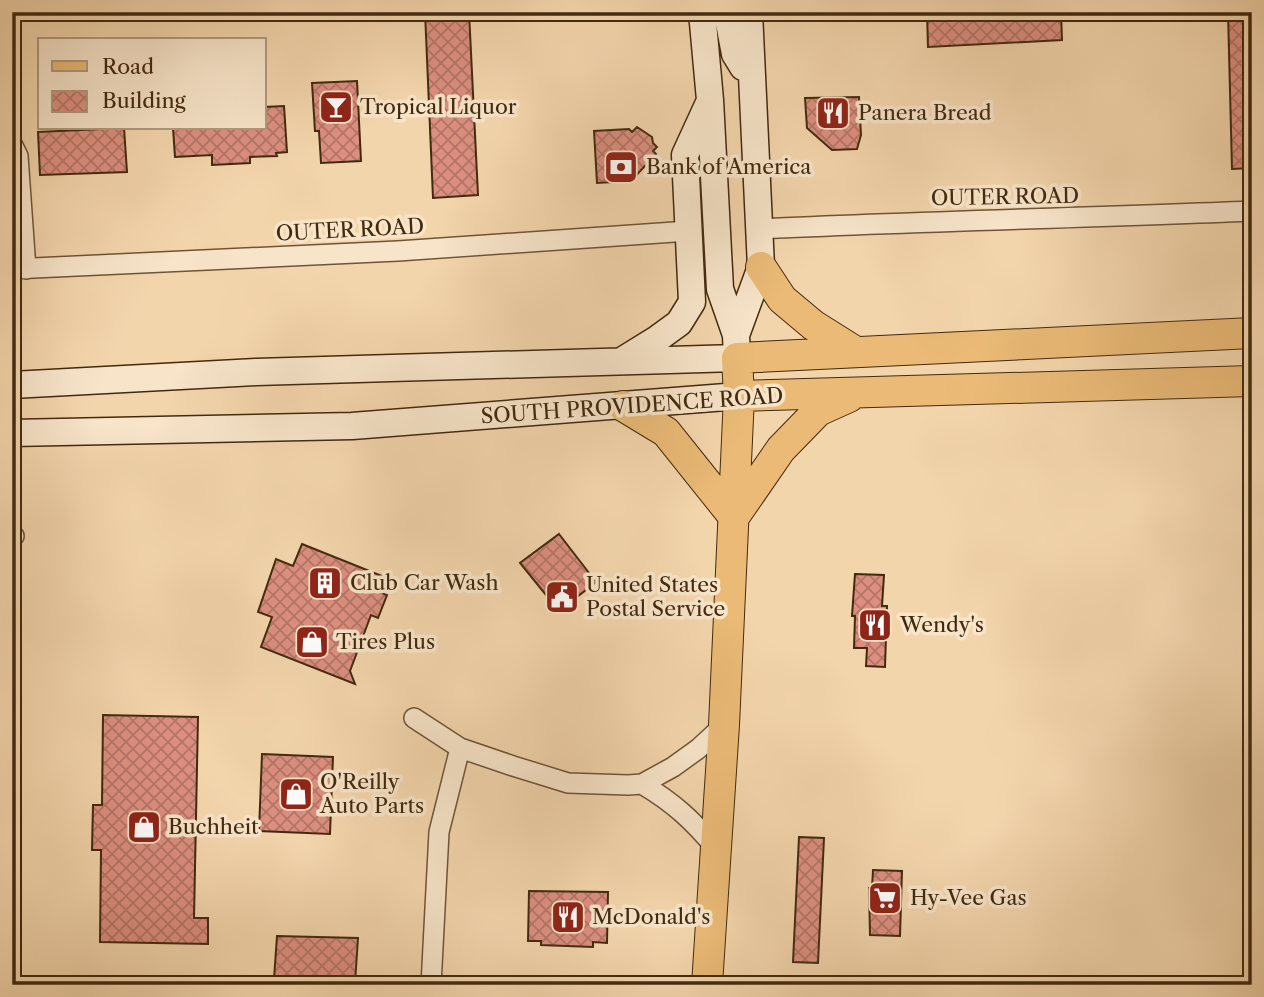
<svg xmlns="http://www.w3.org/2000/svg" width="1264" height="997" font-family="'Libre Caslon Text',serif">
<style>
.building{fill:url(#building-cross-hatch);stroke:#422a0e;stroke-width:2}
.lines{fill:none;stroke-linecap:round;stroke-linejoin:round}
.street-casing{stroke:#6e5536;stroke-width:22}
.secondary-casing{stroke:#422a0e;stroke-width:29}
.primary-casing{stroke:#422a0e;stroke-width:32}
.street{stroke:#f7e4c9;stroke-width:19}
.secondary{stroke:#f7e4c9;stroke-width:26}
.primary{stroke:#eaba76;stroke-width:30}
.labels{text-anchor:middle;stroke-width:7;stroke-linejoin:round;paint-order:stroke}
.poi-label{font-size:21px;fill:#422a0e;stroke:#f7e4c9;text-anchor:start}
.street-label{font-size:21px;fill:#422a0e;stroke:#f7e4c9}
</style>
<defs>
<pattern id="building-cross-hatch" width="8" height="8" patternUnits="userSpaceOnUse" patternTransform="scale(1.75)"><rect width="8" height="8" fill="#dc8f80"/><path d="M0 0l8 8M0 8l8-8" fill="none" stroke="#b47567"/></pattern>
</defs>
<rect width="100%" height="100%" fill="#f3d5ac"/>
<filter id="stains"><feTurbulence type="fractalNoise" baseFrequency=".00286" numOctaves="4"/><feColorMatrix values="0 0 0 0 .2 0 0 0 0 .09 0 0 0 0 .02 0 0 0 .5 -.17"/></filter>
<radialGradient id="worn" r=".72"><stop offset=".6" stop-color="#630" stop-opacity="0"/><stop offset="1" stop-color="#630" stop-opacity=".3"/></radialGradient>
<path class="building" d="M 425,12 L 469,12 L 478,195 L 433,198 Z
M 927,12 L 1061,12 L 1062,40 L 928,47 Z
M 1228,12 L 1252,12 L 1252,168 L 1232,169 Z
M 357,81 L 361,161 L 321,163 L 319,131 L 315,131 L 312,83 Z
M 859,97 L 861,135 L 857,149 L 832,150 L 807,128 L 805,98 Z
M 284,106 L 287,152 L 276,153 L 277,156 L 250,157 L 250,163 L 212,165 L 212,155 L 175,157 L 173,128 L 264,128 L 264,107 Z
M 637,127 L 652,137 L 653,143 L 657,147 L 653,151 L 656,154 L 631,181 L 597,183 L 594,131 L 629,129 L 632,132 Z
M 124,128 L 127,172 L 40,175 L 38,132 Z
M 559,534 L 596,582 L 559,611 L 520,563 Z
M 302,544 L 382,576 L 380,580 L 383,581 L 379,592 L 387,595 L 378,618 L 371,615 L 350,671 L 355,684 L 261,647 L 272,617 L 258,612 L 276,559 L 293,566 Z
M 855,574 L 884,575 L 882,606 L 887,606 L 885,667 L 866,666 L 867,648 L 854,648 L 855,616 L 852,616 Z
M 103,715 L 198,717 L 194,918 L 208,918 L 208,944 L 100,942 L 101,850 L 92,850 L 93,805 L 102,805 Z
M 262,754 L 333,757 L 330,834 L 259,831 Z
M 799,837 L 824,838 L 818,963 L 793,962 Z
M 873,870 L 902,871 L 900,936 L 870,935 L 869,888 L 872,888 Z
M 529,891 L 608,892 L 607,943 L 593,942 L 593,947 L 541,945 L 541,941 L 528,941 Z
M 277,936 L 358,938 L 355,983 L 274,979 Z"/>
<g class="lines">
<g class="street-casing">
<path id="street" d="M 12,144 L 18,156 L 26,269
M 759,229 C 923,221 1088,218 1252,211
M 12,269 L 398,251 L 689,231
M 12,536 L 14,536
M 414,718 L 460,748 L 513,766 L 568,783 L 628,785 L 642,784 L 673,767 L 698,749 L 724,725
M 642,784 C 674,803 692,820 716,848
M 431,985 L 439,832 L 460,748"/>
</g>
<g class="secondary-casing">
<path id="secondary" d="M 727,12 L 735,54 L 743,67
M 736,335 L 761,267 L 749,12
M 623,360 L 657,339 L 679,323 L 692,302 L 685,155 L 708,105
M 12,385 L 256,372 L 737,358 L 736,335 L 720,289 L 710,100 L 702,12
M 12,433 L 352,426 L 739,396"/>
</g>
<g class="primary-casing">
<path id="primary" d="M 761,267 L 782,299 L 813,325 L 856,352
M 739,396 L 1252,381
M 623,406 L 666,432 L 734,517 L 781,449 L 818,411 L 849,397
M 707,985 L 724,725 L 739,396 L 737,358 L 1252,333"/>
</g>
<use href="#street" class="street"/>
<use href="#secondary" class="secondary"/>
<use href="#primary" class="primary"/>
</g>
<defs>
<g id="bar-square" transform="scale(1.75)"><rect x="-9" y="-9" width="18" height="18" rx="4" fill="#8f2418" stroke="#f7e4c9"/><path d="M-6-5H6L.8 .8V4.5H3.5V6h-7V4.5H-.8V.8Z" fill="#fff"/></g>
<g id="restaurant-square" transform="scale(1.75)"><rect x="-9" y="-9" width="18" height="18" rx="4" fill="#8f2418" stroke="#f7e4c9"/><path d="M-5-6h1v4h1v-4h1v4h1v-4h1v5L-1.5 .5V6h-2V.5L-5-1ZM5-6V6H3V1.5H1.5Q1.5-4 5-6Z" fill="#fff"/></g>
<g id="bank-square" transform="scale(1.75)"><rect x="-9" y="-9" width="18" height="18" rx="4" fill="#8f2418" stroke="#f7e4c9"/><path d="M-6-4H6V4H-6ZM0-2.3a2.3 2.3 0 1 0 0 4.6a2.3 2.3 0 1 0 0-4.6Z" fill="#fff"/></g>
<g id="building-square" transform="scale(1.75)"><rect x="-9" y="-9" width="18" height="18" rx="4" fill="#8f2418" stroke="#f7e4c9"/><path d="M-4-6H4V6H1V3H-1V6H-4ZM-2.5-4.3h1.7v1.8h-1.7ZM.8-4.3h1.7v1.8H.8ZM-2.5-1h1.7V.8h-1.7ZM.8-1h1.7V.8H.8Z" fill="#fff"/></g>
<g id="civic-square" transform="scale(1.75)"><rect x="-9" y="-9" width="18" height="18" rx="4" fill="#8f2418" stroke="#f7e4c9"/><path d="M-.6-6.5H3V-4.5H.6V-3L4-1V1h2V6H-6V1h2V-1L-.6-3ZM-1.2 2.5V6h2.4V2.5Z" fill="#fff"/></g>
<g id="shop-square" transform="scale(1.75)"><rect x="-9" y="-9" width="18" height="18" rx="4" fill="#8f2418" stroke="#f7e4c9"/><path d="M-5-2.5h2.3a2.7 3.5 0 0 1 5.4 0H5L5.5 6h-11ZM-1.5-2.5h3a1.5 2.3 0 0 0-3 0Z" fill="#fff"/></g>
<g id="supermarket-square" transform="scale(1.75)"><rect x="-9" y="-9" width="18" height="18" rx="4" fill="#8f2418" stroke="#f7e4c9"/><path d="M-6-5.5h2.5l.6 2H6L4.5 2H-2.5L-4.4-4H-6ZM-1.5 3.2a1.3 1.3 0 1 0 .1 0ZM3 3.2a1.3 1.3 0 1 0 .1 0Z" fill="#fff"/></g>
</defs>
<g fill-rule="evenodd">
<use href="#bar-square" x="336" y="107"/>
<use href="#restaurant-square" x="833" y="113"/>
<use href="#bank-square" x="621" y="167"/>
<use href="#building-square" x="325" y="583"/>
<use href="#civic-square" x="562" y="597"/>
<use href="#restaurant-square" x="875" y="625"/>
<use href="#shop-square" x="312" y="642"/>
<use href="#shop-square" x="296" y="794"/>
<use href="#shop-square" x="144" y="827"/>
<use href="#supermarket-square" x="885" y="898"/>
<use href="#restaurant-square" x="568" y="917"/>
</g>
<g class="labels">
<g class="poi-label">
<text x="360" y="114">Tropical Liquor</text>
<text x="858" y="120">Panera Bread</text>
<text x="646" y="174">Bank of America</text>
<text x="350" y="590">Club Car Wash</text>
<text x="586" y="592">United States<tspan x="586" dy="24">Postal Service</tspan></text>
<text x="900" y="632">Wendy's</text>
<text x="336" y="649">Tires Plus</text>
<text x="320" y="789">O'Reilly<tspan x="320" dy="24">Auto Parts</tspan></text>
<text x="168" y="834">Buchheit</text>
<text x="910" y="905">Hy-Vee Gas</text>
<text x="592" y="924">McDonald's</text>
</g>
<g class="street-label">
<text transform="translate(1005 197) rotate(-1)" y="7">OUTER ROAD</text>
<text transform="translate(350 230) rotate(-3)" y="7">OUTER ROAD</text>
<text transform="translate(632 406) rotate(-4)" y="7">SOUTH PROVIDENCE ROAD</text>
</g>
</g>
<rect width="1264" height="997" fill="none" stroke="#f3d5ac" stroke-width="42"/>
<rect x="14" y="14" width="1236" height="969" fill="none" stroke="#422a0e" stroke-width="3.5"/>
<rect x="21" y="21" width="1222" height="955" fill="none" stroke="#422a0e" stroke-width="2"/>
<rect x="38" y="38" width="228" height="91" fill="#f7e4c9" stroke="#af9a7e" stroke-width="2"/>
<rect x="52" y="61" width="35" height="10" fill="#eaba76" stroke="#af9a7e" stroke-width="2"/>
<text x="102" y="74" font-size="21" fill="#422a0e">Road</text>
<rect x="52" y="91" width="35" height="21" fill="url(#building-cross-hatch)" stroke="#af9a7e" stroke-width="2"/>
<text x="102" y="108" font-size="21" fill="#422a0e">Building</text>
<rect width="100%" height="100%" filter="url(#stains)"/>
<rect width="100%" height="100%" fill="url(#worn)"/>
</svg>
